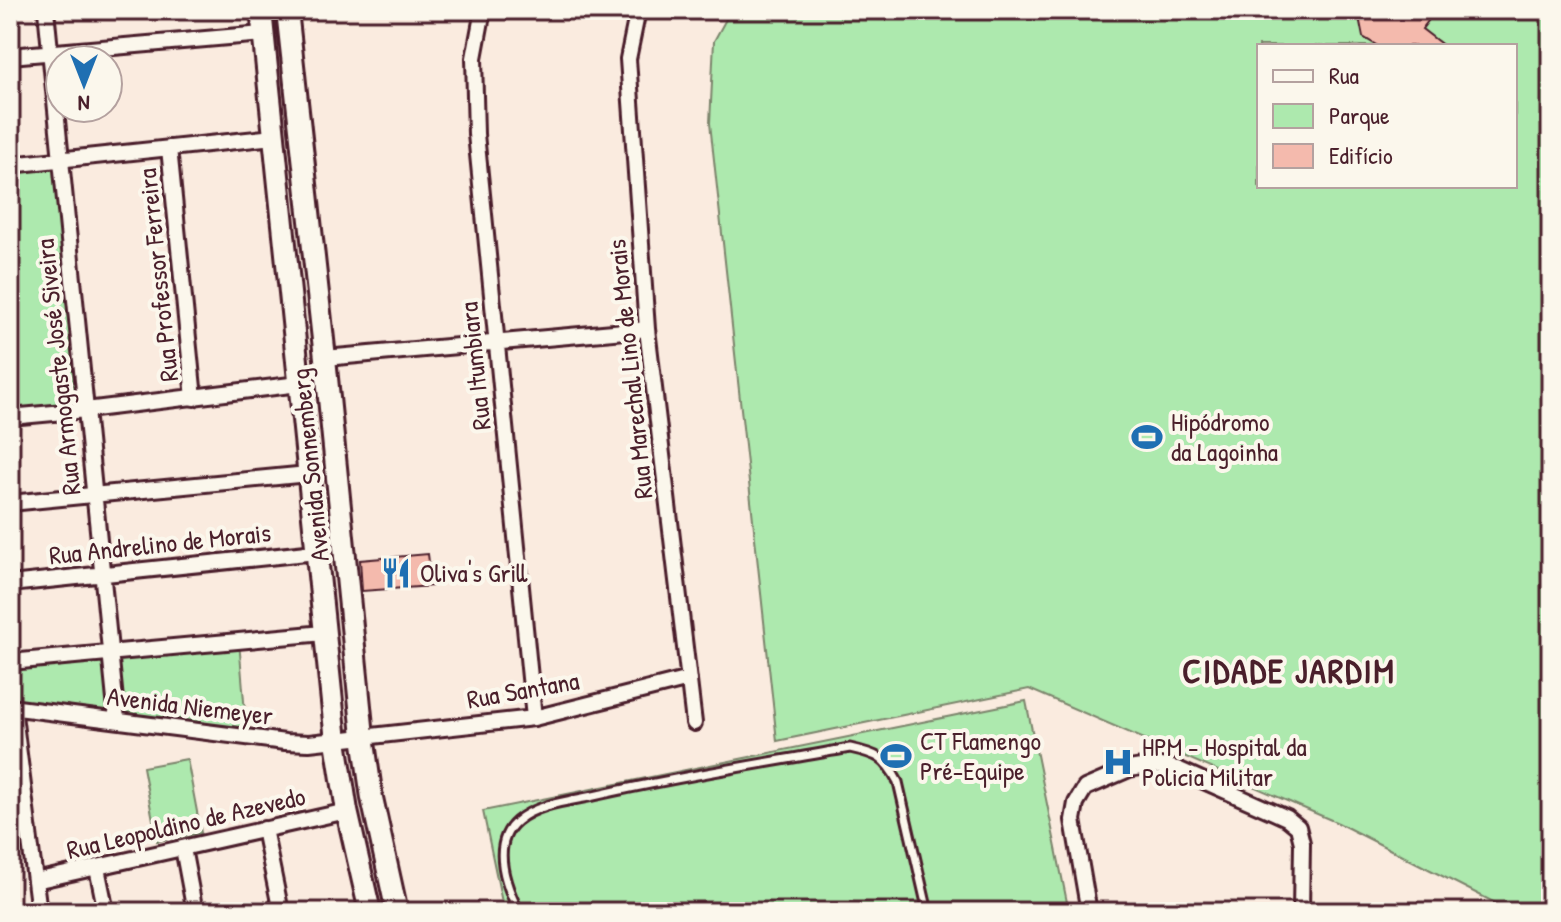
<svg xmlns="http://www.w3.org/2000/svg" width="1561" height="922" font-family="'Patrick Hand',sans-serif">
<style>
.green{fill:#ade9ae;stroke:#7c846c;stroke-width:2;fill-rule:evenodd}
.building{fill:#f4baad;stroke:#4a1f2b;stroke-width:2}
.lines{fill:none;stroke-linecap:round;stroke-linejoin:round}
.lane-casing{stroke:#4a1f2b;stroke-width:13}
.street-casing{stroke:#4a1f2b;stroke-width:20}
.secondary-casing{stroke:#4a1f2b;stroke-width:26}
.lane{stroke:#fbf7ec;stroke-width:7}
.street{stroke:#fbf7ec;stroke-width:14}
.secondary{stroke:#fbf7ec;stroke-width:20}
.labels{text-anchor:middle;stroke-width:8;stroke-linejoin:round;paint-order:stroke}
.street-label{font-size:26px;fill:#4a1f2b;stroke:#fbf7ec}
.poi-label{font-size:26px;fill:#4a1f2b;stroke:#fbf7ec;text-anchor:start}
.district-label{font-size:34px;font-weight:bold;letter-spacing:2px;fill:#4a1f2b;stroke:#fbf7ec}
</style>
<rect width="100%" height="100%" fill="#faebdf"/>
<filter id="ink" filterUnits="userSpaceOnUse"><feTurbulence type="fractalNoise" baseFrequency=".0125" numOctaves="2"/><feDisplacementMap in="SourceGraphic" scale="16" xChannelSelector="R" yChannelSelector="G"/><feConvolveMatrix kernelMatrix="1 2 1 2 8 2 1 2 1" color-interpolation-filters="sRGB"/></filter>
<g filter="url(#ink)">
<path class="green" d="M 731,10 L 1551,10 L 1551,912 L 1513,912 L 1338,823 L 1029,689 L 777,741 L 710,123 L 714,41 ZM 1259,46 L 1515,46 L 1515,186 L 1259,186 Z
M 62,160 L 86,410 L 10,417 L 10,165 Z
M 239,641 L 247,737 L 10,707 L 10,662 Z
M 1026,701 L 1069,912 L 504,912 L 483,811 Z
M 187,759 L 201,833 L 157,841 L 143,767 Z"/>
<path class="building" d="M 1364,10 L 1423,10 L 1431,17 L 1422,29 L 1444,46 L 1378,46 L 1363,37 L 1359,17 Z
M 428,554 L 432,586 L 362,591 L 360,560 Z"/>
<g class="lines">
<g class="lane-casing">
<path id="lane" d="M 519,912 C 506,886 490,844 517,821 C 538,803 572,801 598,795 C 681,776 766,763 850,748 C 877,754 885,757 898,782 L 928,912"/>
</g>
<g class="street-casing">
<path id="street" d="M 46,10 L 117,720
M 483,10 L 474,58 L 476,134 L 534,718
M 638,10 L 628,59 L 647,329 L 694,723
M 10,56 L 263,34
M 169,148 L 194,398
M 10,165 L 274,137
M 325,358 L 647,329
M 10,417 L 86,410 L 299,384
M 10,503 L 308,474
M 10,584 L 316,552
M 10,662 L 324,633
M 10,707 L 285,742 L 309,743 L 534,718 L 689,679
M 13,707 L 39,912
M 264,829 L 281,912
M 183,848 L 195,912
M 97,868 L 106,912
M 35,881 L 347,811
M 1089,912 L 1073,820 L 1076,803 L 1085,788 L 1129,769 L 1154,765 L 1177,769 L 1287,818 L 1298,827 L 1302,843 L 1301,912"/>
</g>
<g class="secondary-casing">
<path id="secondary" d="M 261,10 L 336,741 L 347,811 L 370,912
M 287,10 L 325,358 L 363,736 L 372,798 L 397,912"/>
</g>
<use href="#lane" class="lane"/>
<use href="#street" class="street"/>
<use href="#secondary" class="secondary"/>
</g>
</g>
<defs>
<g id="stadium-bare" transform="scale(2.4)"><path d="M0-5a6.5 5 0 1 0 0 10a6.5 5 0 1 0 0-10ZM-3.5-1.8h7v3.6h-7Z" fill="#1f6fb2" stroke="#fbf7ec" stroke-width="2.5" paint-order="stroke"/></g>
<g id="restaurant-bare" transform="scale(2.4)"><path d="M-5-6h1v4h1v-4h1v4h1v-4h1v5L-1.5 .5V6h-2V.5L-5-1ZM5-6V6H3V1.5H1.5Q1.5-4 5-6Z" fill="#1f6fb2" stroke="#fbf7ec" stroke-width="2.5" paint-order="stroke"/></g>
<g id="hospital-bare" transform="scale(2.4)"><path d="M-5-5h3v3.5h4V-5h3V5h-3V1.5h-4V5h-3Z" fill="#1f6fb2" stroke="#fbf7ec" stroke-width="2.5" paint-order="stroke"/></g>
</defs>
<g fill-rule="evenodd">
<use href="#stadium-bare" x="1147" y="437"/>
<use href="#restaurant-bare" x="396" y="573"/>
<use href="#stadium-bare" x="896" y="756"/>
<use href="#hospital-bare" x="1118" y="762"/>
</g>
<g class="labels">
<g class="street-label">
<text transform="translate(158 275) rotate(-96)" y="9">Rua Professor Ferreira</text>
<text transform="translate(475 366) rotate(-96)" y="9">Rua Itumbiara</text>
<text transform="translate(58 367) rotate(-96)" y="9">Rua Armogaste José Siveira</text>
<text transform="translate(630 369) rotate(-96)" y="9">Rua Marechal Lino de Morais</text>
<text transform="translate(310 465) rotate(-96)" y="9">Avenida Sonnemberg</text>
<text transform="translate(160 544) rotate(-6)" y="9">Rua Andrelino de Morais</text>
<text transform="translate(523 690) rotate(-10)" y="9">Rua Santana</text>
<text transform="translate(190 706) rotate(7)" y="9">Avenida Niemeyer</text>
<text transform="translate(186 823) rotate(-13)" y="9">Rua Leopoldino de Azevedo</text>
</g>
<g class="poi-label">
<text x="1171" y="431">Hipódromo<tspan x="1171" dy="30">da Lagoinha</tspan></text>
<text x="420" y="582">Oliva's Grill</text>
<text x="920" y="750">CT Flamengo<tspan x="920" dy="30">Pré-Equipe</tspan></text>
<text x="1142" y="756">HPM - Hospital da<tspan x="1142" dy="30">Policia Militar</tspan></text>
</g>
<g class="district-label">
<text x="1289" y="683">CIDADE JARDIM</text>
</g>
</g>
<rect width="1561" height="922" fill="none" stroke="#fbf7ec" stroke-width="40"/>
<rect x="20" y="20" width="1521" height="882" fill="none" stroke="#4a1f2b" stroke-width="3" filter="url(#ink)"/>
<rect x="1257" y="44" width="260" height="144" fill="#fbf7ec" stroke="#b4a19f" stroke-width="2"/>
<rect x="1273" y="70" width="40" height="12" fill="#fbf7ec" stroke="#b4a19f" stroke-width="2"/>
<text x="1329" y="84" font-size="24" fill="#4a1f2b">Rua</text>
<rect x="1273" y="104" width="40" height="24" fill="#ade9ae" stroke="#b4a19f" stroke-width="2"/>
<text x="1329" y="124" font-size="24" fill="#4a1f2b">Parque</text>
<rect x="1273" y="144" width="40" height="24" fill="#f4baad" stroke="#b4a19f" stroke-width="2"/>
<text x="1329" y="164" font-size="24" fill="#4a1f2b">Edifício</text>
<g transform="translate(84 84) rotate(180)"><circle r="38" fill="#fbf7ec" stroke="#b4a19f" stroke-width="2"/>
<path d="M0-6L14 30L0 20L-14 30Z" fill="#1f6fb2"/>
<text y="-12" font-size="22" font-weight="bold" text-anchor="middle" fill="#4a1f2b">N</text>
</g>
</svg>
